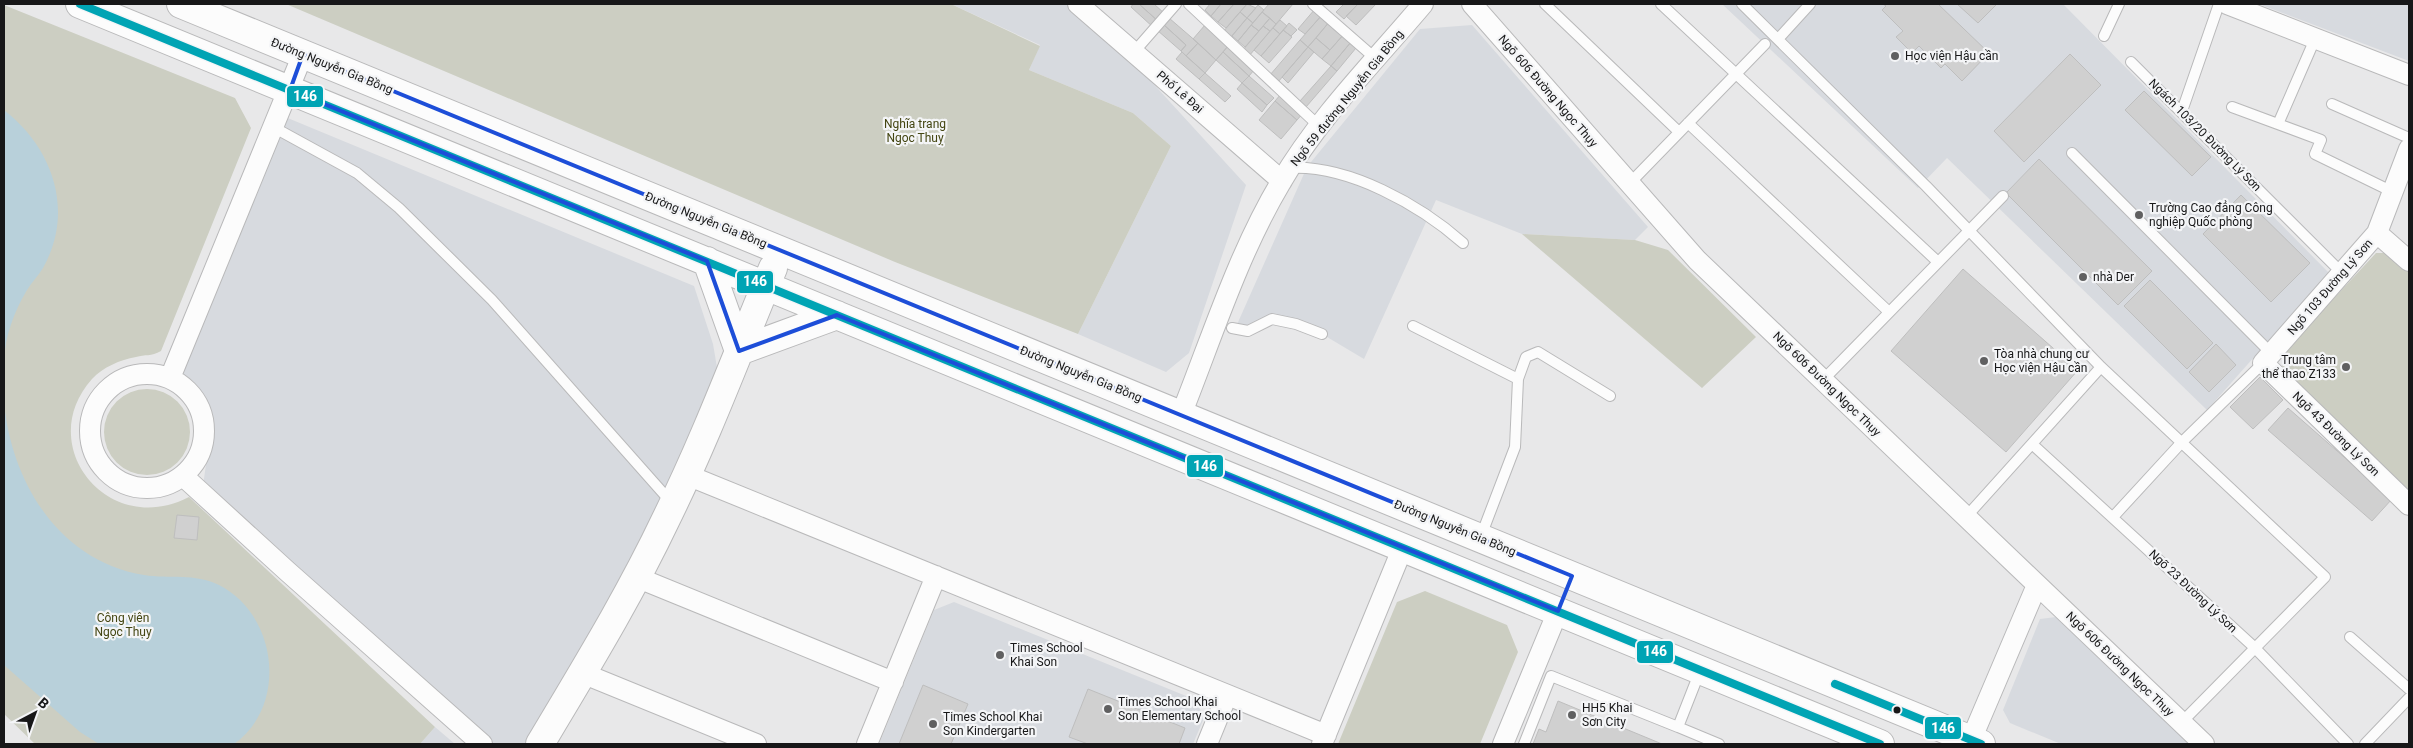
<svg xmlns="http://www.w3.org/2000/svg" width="2413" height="748" font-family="Roboto,sans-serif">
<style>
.built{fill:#d7dadf}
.green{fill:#cccec2}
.water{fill:#b8d0da}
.building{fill:#d0d0d0;stroke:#bebebe}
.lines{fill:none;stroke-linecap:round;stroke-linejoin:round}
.lane-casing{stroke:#b9b9ba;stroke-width:12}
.street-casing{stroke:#b9b9ba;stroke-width:22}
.secondary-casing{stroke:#b9b9ba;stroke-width:30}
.lane{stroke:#fcfcfc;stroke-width:10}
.street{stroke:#fcfcfc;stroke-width:20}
.secondary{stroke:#fcfcfc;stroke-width:28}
.bus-1-casing{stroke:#f4f5f7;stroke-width:11}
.bus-1{stroke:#00a4b4;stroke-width:8}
.marked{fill:none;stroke:#1d4ed8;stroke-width:4;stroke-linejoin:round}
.poi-dot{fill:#606061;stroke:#f4f5f7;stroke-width:2}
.bus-dot{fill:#171718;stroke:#f4f5f7;stroke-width:2}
.labels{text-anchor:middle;stroke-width:4.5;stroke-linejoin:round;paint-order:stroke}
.poi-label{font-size:12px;fill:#171718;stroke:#f4f5f7;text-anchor:start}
.street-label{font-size:12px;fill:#171718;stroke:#f4f5f7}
.park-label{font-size:12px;fill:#444612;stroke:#f4f5f7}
.line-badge{stroke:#f4f5f7;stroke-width:2}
.badge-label{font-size:14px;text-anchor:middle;font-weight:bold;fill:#fff}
</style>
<rect width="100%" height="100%" fill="#e8e8e9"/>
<path class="built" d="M 951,4 L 1076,4 L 1084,8 L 1246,185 L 1189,353 L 1166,372 L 1078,334 L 1171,146 L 1133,113 L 1029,70 L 1040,45 Z
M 1722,4 L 2063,4 L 2329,273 L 2207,410 L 1947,158 L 1918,188 Z
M 2259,4 L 2409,4 L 2409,61 Z
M 1472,25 L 1648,227 L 1635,240 L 1522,234 L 1436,200 L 1364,359 L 1322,334 L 1272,319 L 1235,329 L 1307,167 L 1420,29 Z
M 278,114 L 694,286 L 713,344 L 722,397 L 539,744 L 482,744 L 202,493 L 213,414 L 175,366 Z
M 954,602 L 1196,700 L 1204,718 L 1193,744 L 879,744 L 934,610 Z
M 2056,617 L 2189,744 L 2061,744 L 2010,723 L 2003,710 L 2040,619 Z
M 435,727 L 455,744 L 420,744 Z"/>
<path class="green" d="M 286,4 L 951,4 L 1040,46 L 1029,70 L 1133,113 L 1171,146 L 1078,334 L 895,262 Z
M 4,5 L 235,98 L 251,128 L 161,351 C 151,357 145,354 136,357 C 120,360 103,367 92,379 C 33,445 108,539 189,497 L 435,727 L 420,744 L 35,744 L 4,714 Z
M 1522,234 L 1635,240 L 1668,250 L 1756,337 L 1702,388 Z
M 2376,253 L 2394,253 L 2409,267 L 2409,498 L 2282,380 L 2282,354 Z
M104 432a43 43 0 1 1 86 0a43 43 0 1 1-86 0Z
M 1425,591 L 1507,625 L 1518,652 L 1480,744 L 1338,744 L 1397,602 Z"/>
<path class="water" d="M 4,110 C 53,148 75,211 43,268 C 38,276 32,282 27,290 C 14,312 5,336 4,361 Z
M 4,403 C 12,483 59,561 144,575 C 169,579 195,573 219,585 C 278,615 288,706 234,744 L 99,744 L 80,732 L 4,665 Z"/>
<path class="building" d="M 1133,4 L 1139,4 L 1159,22 L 1154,28 L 1131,7 Z
M 1139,4 L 1154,4 L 1165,14 L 1159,22 Z
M 1210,4 L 1221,4 L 1211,16 L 1205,10 Z
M 1221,4 L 1234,4 L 1218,22 L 1211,16 Z
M 1234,4 L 1247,4 L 1226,28 L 1218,22 Z
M 1247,4 L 1256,8 L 1247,18 L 1240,12 Z
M 1269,4 L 1293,4 L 1276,24 L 1262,12 Z
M 1344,4 L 1358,4 L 1344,19 L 1336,12 Z
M 1358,4 L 1376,4 L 1356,25 L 1346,16 Z
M 1883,4 L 1938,4 L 1989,53 L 1962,81 L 1945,64 L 1941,68 L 1919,46 L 1912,53 L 1896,37 L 1903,31 L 1882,10 L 1886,6 Z
M 1957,4 L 1997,4 L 1978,23 Z
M 1258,5 L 1264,10 L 1253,23 L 1247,18 Z
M 1315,9 L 1322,15 L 1305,34 L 1298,29 Z
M 1240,12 L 1247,18 L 1230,38 L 1223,32 Z
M 1262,12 L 1270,18 L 1259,31 L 1251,25 Z
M 1322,15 L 1330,21 L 1308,47 L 1300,40 Z
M 1169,18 L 1198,43 L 1186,56 L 1181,51 L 1186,45 L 1163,24 Z
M 1247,18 L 1253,23 L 1238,41 L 1232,36 Z
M 1270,18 L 1276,24 L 1270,31 L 1263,26 Z
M 1280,20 L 1287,26 L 1280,34 L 1273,28 Z
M 1330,21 L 1344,34 L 1330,50 L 1316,38 Z
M 1289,23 L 1297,30 L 1291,36 L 1283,30 Z
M 1163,24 L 1186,45 L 1181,51 L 1157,30 Z
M 1205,25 L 1228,46 L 1216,60 L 1193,39 Z
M 1251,25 L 1259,31 L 1245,47 L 1238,41 Z
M 1263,26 L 1270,31 L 1249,56 L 1243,50 Z
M 1273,28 L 1280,34 L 1261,56 L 1254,50 Z
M 1283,30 L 1292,37 L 1269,63 L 1261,56 Z
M 1344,34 L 1352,41 L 1331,66 L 1322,59 Z
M 1316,38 L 1330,50 L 1322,59 L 1308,47 Z
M 1300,40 L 1308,47 L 1278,82 L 1270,75 Z
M 1198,43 L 1216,60 L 1205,73 L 1186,56 Z
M 1350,43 L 1356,48 L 1337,71 L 1331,66 Z
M 1228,46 L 1254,70 L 1249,76 L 1223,52 Z
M 1308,47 L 1314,52 L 1288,83 L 1282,77 Z
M 1182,52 L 1205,73 L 1199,79 L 1176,59 Z
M 1223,52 L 1249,76 L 1242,83 L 1216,60 Z
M 2070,54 L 2101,85 L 2024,162 L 1994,131 Z
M 1331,66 L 1337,71 L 1306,107 L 1300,101 Z
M 1205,73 L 1231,96 L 1225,102 L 1199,79 Z
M 1249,76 L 1274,98 L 1267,105 L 1242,83 Z
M 1242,83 L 1267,105 L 1262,112 L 1237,89 Z
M 2144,91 L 2211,157 L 2192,176 L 2125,110 Z
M 1281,94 L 1303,113 L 1297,120 L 1275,101 Z
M 1275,101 L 1297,120 L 1281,139 L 1259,120 Z
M 2039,159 L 2152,271 L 2118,305 L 2006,193 Z
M 2241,195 L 2310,263 L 2271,302 L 2203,234 Z
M 1963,269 L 2078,370 L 2006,452 L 1891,351 Z
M 2150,280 L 2213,343 L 2187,369 L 2124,306 Z
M 2216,344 L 2236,365 L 2209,392 L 2189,372 Z
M 2260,377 L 2283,400 L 2253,429 L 2230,407 Z
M 2288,408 L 2392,499 L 2372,521 L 2268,430 Z
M 177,515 L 199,517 L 197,540 L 174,538 Z
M 923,685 L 968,704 L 951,744 L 899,744 Z
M 1088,689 L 1185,728 L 1179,744 L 1088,744 L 1069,737 Z
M 1558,701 L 1662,744 L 1533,744 L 1539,729 L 1546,732 Z"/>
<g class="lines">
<g class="lane-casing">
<path id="lane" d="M 1189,4 L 1320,127
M 1313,4 L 1376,59
M 1545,4 L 1679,132
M 1661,4 L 1938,262
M 1742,4 L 1926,186 L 2101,367 L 2325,577 L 2181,723
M 2104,36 L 2119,4
M 1779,38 L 1810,4
M 1134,52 L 1176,4
M 2131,62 L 2342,273
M 2332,104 L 2409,138
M 2232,107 L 2321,140 L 2315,154 L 2393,192
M 2182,111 L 2219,4
M 1688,123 L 1889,312
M 2278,124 L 2315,39
M 273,127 L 357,173 L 399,208 L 492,300 L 671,502
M 2072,153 L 2272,354
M 1290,168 C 1349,165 1420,205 1463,243
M 1629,184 L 1765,44
M 1413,326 L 1518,379
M 1232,328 L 1248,331 L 1272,319 L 1296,324 L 1322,334
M 1823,380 L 2003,196
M 2032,444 L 2254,647 L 2348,744
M 1966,517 L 2101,367
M 2113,517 L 2182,442 L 2263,363
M 1481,536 L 1515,447 L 1518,379 L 1526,357 L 1538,352 L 1610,396
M 2350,637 L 2409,689
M 1700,671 L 1678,727 L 1719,744
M 1524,744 L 1551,676 L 1678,727
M 2365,744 L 2409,698"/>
</g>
<g class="street-casing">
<path id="street" d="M 1078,4 L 1282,181
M 1472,4 L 1697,260 L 2204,744
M 2227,4 L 2409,75
M 2409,149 L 2377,233 L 2263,363 L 2409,505
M 2377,233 L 2409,261
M90 431a57 57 0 1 1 114 0a57 57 0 1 1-114 0Z
M 170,378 L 303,54
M 1181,415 C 1212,337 1238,254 1281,182 C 1319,117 1375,61 1423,4
M 687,475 L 1326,735
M 183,476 L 287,571 L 482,744
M 636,577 L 893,682
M 582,673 L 756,744
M 1971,740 L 2037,585
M 867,744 L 936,576
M 1207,744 L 1227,695
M 1322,744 L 1403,547
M 1503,744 L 1558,611"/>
</g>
<g class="secondary-casing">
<path id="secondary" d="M 80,4 L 1880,744
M 181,4 L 1981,744
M 707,261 L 739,351 L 837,315
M 540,744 C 584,670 629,597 666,519 C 706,438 738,352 773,268"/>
</g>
<use href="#lane" class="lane"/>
<use href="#street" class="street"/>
<use href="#secondary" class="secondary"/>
<g class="bus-1-casing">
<path id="bus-1" d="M 80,4 L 1880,744
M 1835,684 L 1981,744"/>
</g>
<use href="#bus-1" class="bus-1"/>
</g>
<path class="marked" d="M 303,54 L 1572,576 L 1558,611 L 837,315 L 739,351 L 707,261 L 290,90 Z"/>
<g class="poi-dot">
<circle cx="1895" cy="56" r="5"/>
<circle cx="2139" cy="215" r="5"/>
<circle cx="2083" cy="277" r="5"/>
<circle cx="1984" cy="361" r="5"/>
<circle cx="2346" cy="367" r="5"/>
<circle cx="1000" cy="655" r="5"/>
<circle cx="1108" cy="709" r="5"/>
<circle cx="1572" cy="715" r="5"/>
<circle cx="933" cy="724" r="5"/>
</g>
<circle class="bus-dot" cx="1897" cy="710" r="4.5"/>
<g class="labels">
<g class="poi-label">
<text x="1905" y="60">Học viện Hậu cần</text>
<text x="2149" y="212">Trường Cao đẳng Công<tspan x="2149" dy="14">nghiệp Quốc phòng</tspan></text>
<text x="2093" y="281">nhà Der</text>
<text x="1994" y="358">Tòa nhà chung cư<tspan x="1994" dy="14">Học viện Hậu cần</tspan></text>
<text x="2336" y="364" text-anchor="end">Trung tâm<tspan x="2336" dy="14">thể thao Z133</tspan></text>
<text x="1010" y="652">Times School<tspan x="1010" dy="14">Khai Son</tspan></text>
<text x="1118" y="706">Times School Khai<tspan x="1118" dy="14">Son Elementary School</tspan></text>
<text x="1582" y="712">HH5 Khai<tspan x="1582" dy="14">Sơn City</tspan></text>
<text x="943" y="721">Times School Khai<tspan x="943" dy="14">Son Kindergarten</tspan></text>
</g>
<g class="street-label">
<text transform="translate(332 66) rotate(22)" y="4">Đường Nguyễn Gia Bồng</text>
<text transform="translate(1548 91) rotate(49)" y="4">Ngõ 606 Đường Ngọc Thụy</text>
<text transform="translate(1180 92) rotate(41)" y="4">Phố Lê Đại</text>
<text transform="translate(1347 98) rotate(-51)" y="4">Ngõ 59 đường Nguyễn Gia Bồng</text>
<text transform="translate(2205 135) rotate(45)" y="4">Ngách 103/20 Đường Lý Sơn</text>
<text transform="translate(706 220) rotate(22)" y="4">Đường Nguyễn Gia Bồng</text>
<text transform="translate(2330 287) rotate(-49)" y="4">Ngõ 103 Đường Lý Sơn</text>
<text transform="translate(1081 374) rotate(22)" y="4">Đường Nguyễn Gia Bồng</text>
<text transform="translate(1827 384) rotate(44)" y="4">Ngõ 606 Đường Ngọc Thụy</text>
<text transform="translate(2336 434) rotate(44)" y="4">Ngõ 43 Đường Lý Sơn</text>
<text transform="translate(1455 528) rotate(22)" y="4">Đường Nguyễn Gia Bồng</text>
<text transform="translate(2193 591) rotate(43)" y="4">Ngõ 23 Đường Lý Sơn</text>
<text transform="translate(2120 664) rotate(44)" y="4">Ngõ 606 Đường Ngọc Thụy</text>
</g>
<g class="park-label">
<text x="915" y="128">Nghĩa trang<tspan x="915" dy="14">Ngọc Thuỵ</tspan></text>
<text x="123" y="622">Công viên<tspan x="123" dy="14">Ngọc Thụy</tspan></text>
</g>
</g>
<g class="line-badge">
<rect x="286" y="85" width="38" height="23" rx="5" fill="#00a4b4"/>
<rect x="736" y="270" width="38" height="24" rx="5" fill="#00a4b4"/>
<rect x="1186" y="454" width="38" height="24" rx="5" fill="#00a4b4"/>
<rect x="1636" y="640" width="38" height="24" rx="5" fill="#00a4b4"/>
<rect x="1924" y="716" width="38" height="24" rx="5" fill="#00a4b4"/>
</g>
<g class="badge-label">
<text x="305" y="101">146</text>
<text x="755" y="286">146</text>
<text x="1205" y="471">146</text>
<text x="1655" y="656">146</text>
<text x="1943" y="733">146</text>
</g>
<rect width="2413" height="748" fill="none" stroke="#171718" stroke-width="10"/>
<g transform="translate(35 713) rotate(41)" stroke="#f4f5f7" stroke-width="4" paint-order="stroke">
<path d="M0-4L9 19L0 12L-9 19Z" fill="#171718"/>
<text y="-8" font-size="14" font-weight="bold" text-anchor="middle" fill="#171718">B</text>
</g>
</svg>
